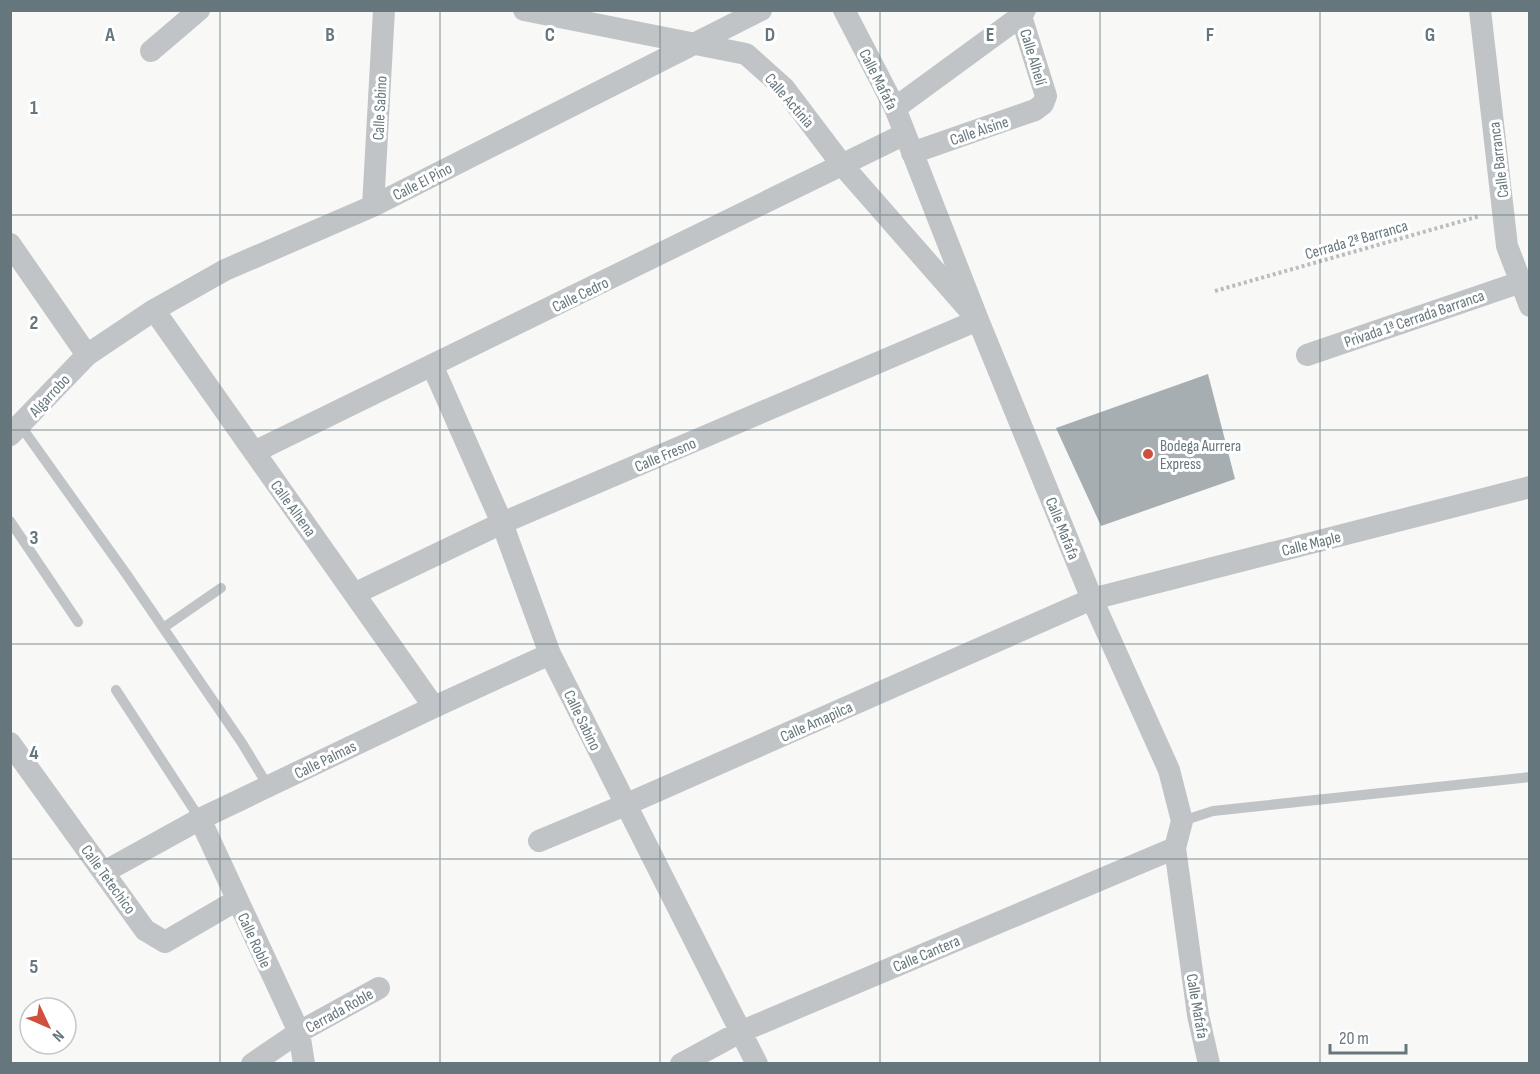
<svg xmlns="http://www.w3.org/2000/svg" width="1540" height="1074" font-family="'Sofia Sans Condensed',sans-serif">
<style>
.building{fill:#a6aeb2}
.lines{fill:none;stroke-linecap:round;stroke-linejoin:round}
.path{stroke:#babdbf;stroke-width:4;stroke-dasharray:3 3;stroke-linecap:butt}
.lane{stroke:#c0c4c7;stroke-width:10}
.street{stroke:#c0c4c7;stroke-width:22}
.grid{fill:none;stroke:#66767d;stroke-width:1.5;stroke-opacity:0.55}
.poi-dot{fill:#ce5140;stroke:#fff;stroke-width:2}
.labels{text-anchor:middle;stroke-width:6;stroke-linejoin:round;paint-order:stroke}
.street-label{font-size:16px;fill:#66767d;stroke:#fff}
.poi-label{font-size:16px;fill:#66767d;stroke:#fff;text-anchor:start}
.grid-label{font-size:20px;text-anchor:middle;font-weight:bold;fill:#66767d;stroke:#fff;stroke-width:6;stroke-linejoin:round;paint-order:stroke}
</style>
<rect width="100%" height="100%" fill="#f8f8f6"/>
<path class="building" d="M 1208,374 L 1235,479 L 1101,526 L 1056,428 Z"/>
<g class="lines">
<path class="path" d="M 1215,291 L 1480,216"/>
<path class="lane" d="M 20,425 L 127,575 L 242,743 L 268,786
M 10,521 L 78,622
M 163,628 L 221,588
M 116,690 L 200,819
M 1182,821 L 1213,811 L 1530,777"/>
<path class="street" d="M 844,10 L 895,108 L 978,320 L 1092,599 L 1169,770 L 1182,821 L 1175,848 L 1198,1015 L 1209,1064
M 1480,10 L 1507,246 L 1530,306
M 151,51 L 199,10
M 895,108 L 1021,16 L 1025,10
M 912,153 L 1035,110 L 1043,104 L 1046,96 L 1021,16 L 1018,10
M 373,206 L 384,10
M 10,244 L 87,355
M 154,310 L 434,707
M 1307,355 L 1521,282
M 432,365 L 502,523 L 550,654 L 757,1064
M 10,435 L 87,355 L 154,310 L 225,270 L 373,206 L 761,10
M 254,452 L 905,134
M 356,593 L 502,523 L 978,320 L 843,166 L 784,88 L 746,54 L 524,10
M 10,743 L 145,930 L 165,942 L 237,900
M 200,819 L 299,1032 L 304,1064
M 539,841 L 625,805 L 1092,599 L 1530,487
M 104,872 L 200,819 L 434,707 L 550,654
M 252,1064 L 299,1032 L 379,988
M 681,1064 L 740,1032 L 1175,848"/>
</g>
<path class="grid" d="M 220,10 L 220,1064M 440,10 L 440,1064M 660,10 L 660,1064M 880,10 L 880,1064M 1100,10 L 1100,1064M 1320,10 L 1320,1064M 10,215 L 1530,215M 10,430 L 1530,430M 10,644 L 1530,644M 10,859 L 1530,859"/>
<circle class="poi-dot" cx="1148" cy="454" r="6"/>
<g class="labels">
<g class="street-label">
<text transform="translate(1034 57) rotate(73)" y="6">Calle Alhelí</text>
<text transform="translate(879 79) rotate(63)" y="6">Calle Mafafa</text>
<text transform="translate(790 100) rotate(49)" y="6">Calle Actinia</text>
<text transform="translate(379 108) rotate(-87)" y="6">Calle Sabino</text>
<text transform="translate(979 130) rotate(-19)" y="6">Calle Álsine</text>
<text transform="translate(1498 160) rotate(-97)" y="6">Calle Barranca</text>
<text transform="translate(422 181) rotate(-27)" y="6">Calle El Pino</text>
<text transform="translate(1356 239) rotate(-16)" y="6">Cerrada 2ª Barranca</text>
<text transform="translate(580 294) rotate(-26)" y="6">Calle Cedro</text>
<text transform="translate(1414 318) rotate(-19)" y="6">Privada 1ª Cerrada Barranca</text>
<text transform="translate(49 395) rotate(-47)" y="6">Algarrobo</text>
<text transform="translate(665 454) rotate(-23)" y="6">Calle Fresno</text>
<text transform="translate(294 508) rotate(54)" y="6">Calle Alhena</text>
<text transform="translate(1063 528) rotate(68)" y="6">Calle Mafafa</text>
<text transform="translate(1311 543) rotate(-14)" y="6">Calle Maple</text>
<text transform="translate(583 720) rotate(64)" y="6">Calle Sabino</text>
<text transform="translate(816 721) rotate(-24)" y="6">Calle Amapilca</text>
<text transform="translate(325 759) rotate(-26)" y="6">Calle Palmas</text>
<text transform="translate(109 879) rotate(54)" y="6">Calle Tetechico</text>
<text transform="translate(255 940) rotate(65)" y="6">Calle Roble</text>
<text transform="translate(926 953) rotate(-23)" y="6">Calle Cantera</text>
<text transform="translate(1198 1006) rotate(80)" y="6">Calle Mafafa</text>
<text transform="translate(339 1010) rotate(-29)" y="6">Cerrada Roble</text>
</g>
<g class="poi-label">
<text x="1160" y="451">Bodega Aurrera<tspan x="1160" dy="18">Express</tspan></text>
</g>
</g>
<g class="grid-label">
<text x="110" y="41">A</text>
<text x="330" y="41">B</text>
<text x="550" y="41">C</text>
<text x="770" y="41">D</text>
<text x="990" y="41">E</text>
<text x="1210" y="41">F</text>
<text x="1430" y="41">G</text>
<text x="34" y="114">1</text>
<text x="34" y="329">2</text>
<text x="34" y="544">3</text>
<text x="34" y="759">4</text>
<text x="34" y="973">5</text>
</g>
<rect width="1540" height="1074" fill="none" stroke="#66767d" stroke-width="24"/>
<g transform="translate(48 1026) rotate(134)"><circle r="28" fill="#ffffff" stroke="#c2c8cb" stroke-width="1.5"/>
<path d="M0-4.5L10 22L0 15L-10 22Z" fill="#ce5140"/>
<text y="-9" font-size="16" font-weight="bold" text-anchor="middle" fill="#66767d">N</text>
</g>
<path d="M1330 1044v9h76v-9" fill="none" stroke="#66767d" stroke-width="3"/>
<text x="1339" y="1044" font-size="18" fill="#66767d" stroke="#ffffff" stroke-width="4.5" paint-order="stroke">20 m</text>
</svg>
